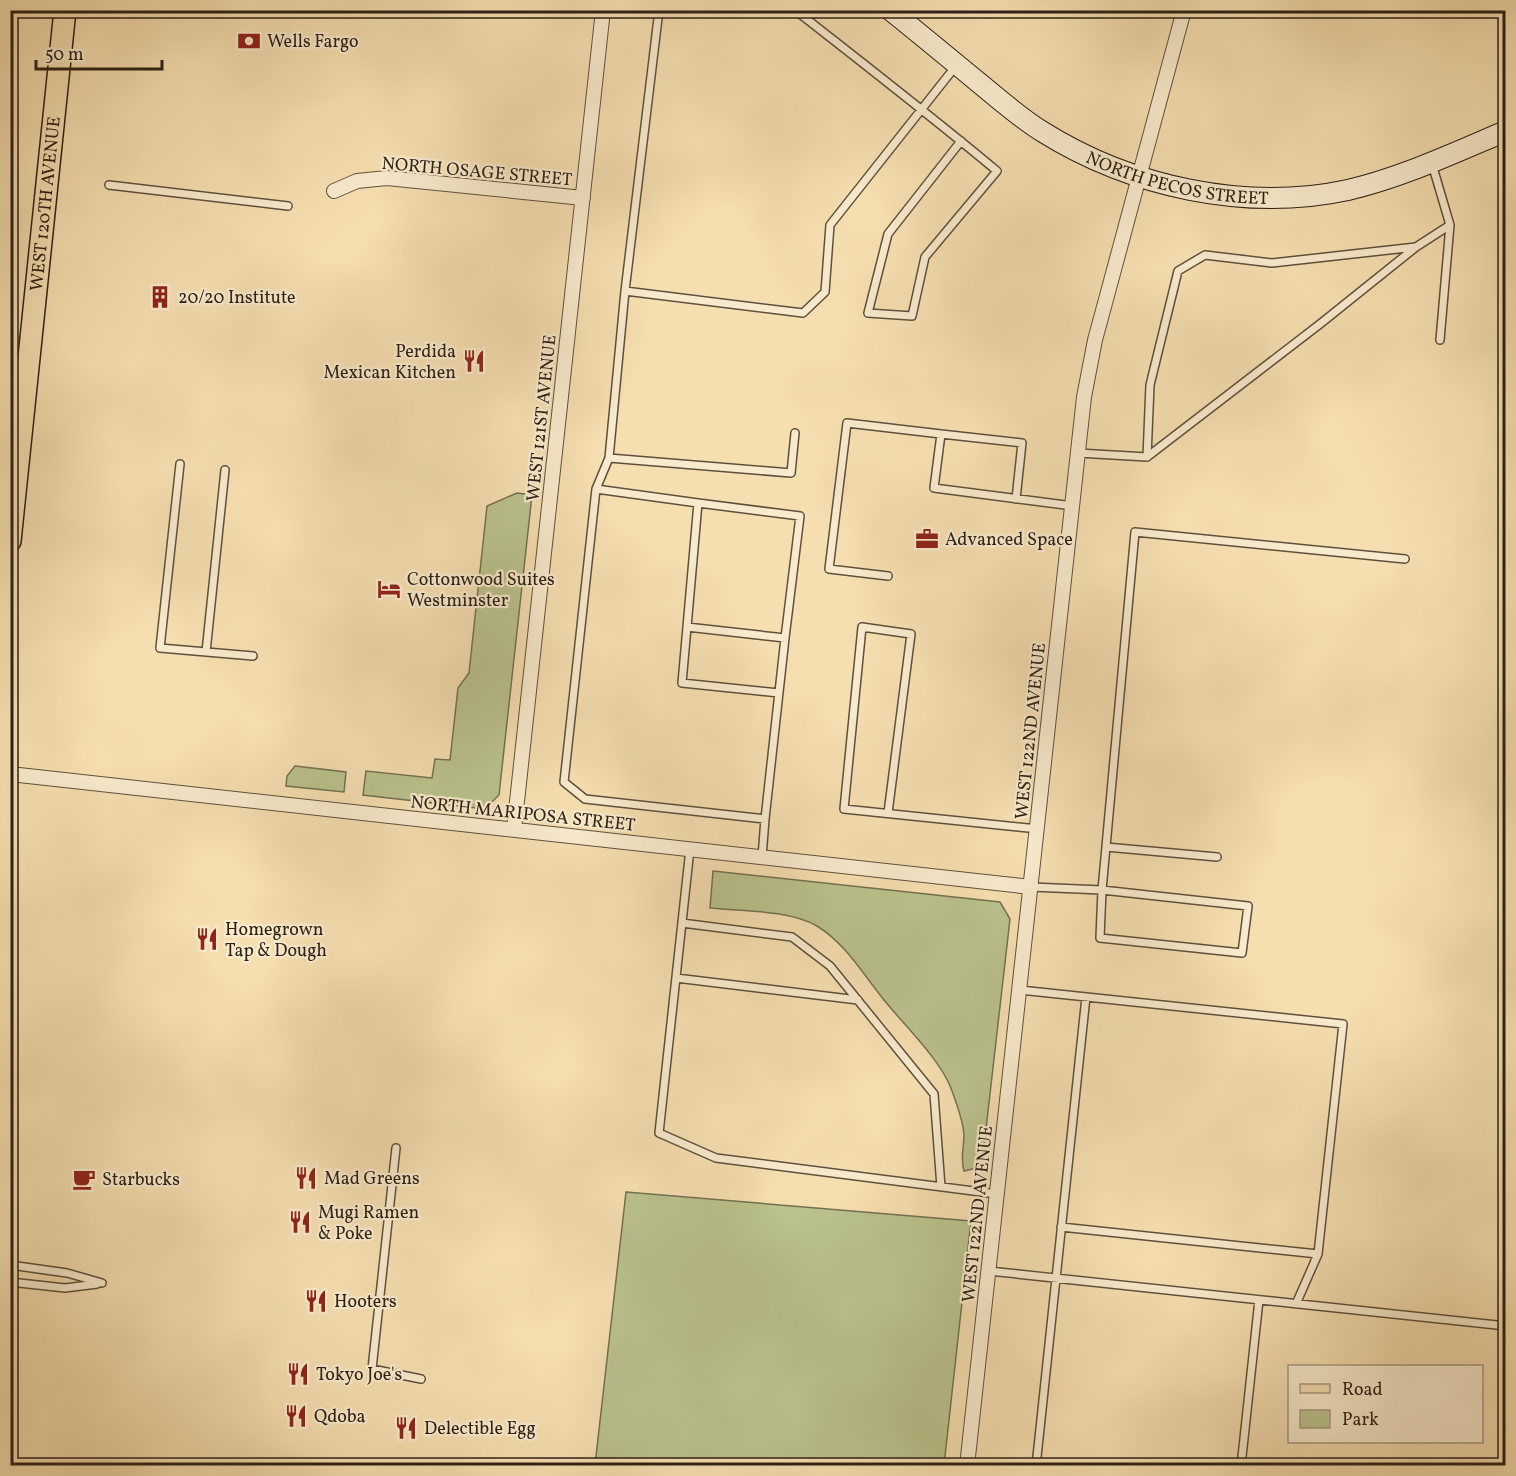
<svg xmlns="http://www.w3.org/2000/svg" width="1516" height="1476" font-family="Vollkorn,serif">
<style>
.green{fill:#bac28d;stroke:#747151;stroke-width:1.5}
.lines{fill:none;stroke-linecap:round;stroke-linejoin:round}
.lane-casing{stroke:#5f503c;stroke-width:10}
.street-casing{stroke:#5f503c;stroke-width:16}
.secondary-casing{stroke:#2d2015;stroke-width:22}
.primary-casing{stroke:#2d2015;stroke-width:24}
.lane{stroke:#f8eacc;stroke-width:7}
.street{stroke:#f8eacc;stroke-width:14}
.secondary{stroke:#f8eacc;stroke-width:20}
.primary{stroke:#f5deb0;stroke-width:21}
.labels{text-anchor:middle;stroke-width:4.5;stroke-linejoin:round;paint-order:stroke}
.poi-label{font-size:18px;fill:#2d2015;stroke:#f8eacc;text-anchor:start}
.street-label{font-size:18px;fill:#2d2015;stroke:#f8eacc}
</style>
<rect width="100%" height="100%" fill="#f5deb0"/>
<filter id="stains"><feTurbulence type="fractalNoise" baseFrequency=".00333" numOctaves="4"/><feColorMatrix values="0 0 0 0 .2 0 0 0 0 .09 0 0 0 0 .02 0 0 0 .5 -.17"/></filter>
<radialGradient id="worn" r=".72"><stop offset=".6" stop-color="#630" stop-opacity="0"/><stop offset="1" stop-color="#630" stop-opacity=".3"/></radialGradient>
<path class="green" d="M 517,493 L 532,495 L 499,795 L 485,809 L 363,795 L 366,771 L 432,778 L 435,759 L 450,760 L 458,688 L 469,673 L 487,506 Z
M 295,766 L 346,772 L 344,792 L 286,786 L 287,776 Z
M 713,871 L 1000,902 L 1010,919 L 983,1155 L 976,1168 L 964,1171 C 960,1158 964,1148 964,1135 C 963,1120 957,1105 952,1091 C 942,1061 904,1025 884,1000 C 863,974 846,944 817,926 C 790,910 740,911 710,908 Z
M 626,1192 L 971,1221 L 944,1465 L 595,1465 Z"/>
<g class="lines">
<g class="lane-casing">
<path id="lane" d="M 795,10 C 863,63 931,116 997,171 L 925,257 L 912,316 L 868,313 L 888,234 L 961,141
M 109,185 L 288,206
M 625,291 L 659,10
M 1440,340 L 1450,225
M 795,433 L 791,473 L 609,458 L 625,291 L 803,313 L 825,292 L 830,225 L 955,67
M 1078,453 L 1147,457 L 1320,324 L 1416,247 L 1450,225 L 1432,164
M 1147,457 L 1150,385 L 1178,271 L 1205,255 L 1272,263 L 1416,247
M 609,458 L 596,489 L 564,782 L 585,799 L 765,819 L 762,857
M 180,464 L 160,648 L 253,656
M 596,489 L 698,503
M 1016,499 L 1022,443 L 941,434 L 934,488 L 1073,506
M 888,576 L 829,569 L 847,423 L 941,434
M 687,627 L 698,503 L 800,516 L 785,638
M 206,652 L 225,470
M 888,813 L 911,634 L 862,627 L 844,809 L 1038,829
M 765,819 L 785,638 L 687,627 L 682,683 L 779,693
M 1106,847 L 1217,857
M 690,849 L 659,1133 L 716,1158 L 997,1194
M 1031,887 L 1102,890 L 1248,906 L 1242,953 L 1100,938 L 1102,890 L 1135,532 L 1405,559
M 682,923 L 792,937 L 830,966 L 934,1094 L 941,1187
M 676,978 L 858,1000
M 1020,990 L 1343,1024 L 1318,1254 L 1296,1304
M 396,1148 L 372,1369 L 421,1379
M 1061,1227 L 1318,1254
M 10,1265 L 67,1273 L 102,1283
M 989,1271 L 1506,1326
M 10,1282 L 65,1288 L 97,1284
M 1036,1466 L 1086,997
M 1241,1466 L 1259,1300"/>
</g>
<g class="street-casing">
<path id="street" d="M 334,191 L 357,181 L 387,178 L 583,198
M 10,774 L 1031,887
M 514,829 L 603,10
M 967,1466 L 1084,397 L 1095,340 L 1108,292 L 1184,10"/>
</g>
<g class="secondary-casing">
<g id="secondary">
<path id="s1" d="M 890,10 C 920,34 949,58 978,82 C 999,99 1020,118 1043,132 C 1131,187 1246,212 1348,190 C 1403,177 1454,153 1506,131"/>
</g>
</g>
<g class="primary-casing">
<g id="primary">
<path id="s2" d="M 10,541 L 65,10"/>
</g>
</g>
<use href="#lane" class="lane"/>
<use href="#street" class="street"/>
<use href="#secondary" class="secondary"/>
<use href="#primary" class="primary"/>
</g>
<defs>
<g id="bank-bare" transform="scale(1.8)"><path d="M-6-4H6V4H-6ZM0-2.3a2.3 2.3 0 1 0 0 4.6a2.3 2.3 0 1 0 0-4.6Z" fill="#8f2418" stroke="#f8eacc" stroke-width="2.5" paint-order="stroke"/></g>
<g id="building-bare" transform="scale(1.8)"><path d="M-4-6H4V6H1V3H-1V6H-4ZM-2.5-4.3h1.7v1.8h-1.7ZM.8-4.3h1.7v1.8H.8ZM-2.5-1h1.7V.8h-1.7ZM.8-1h1.7V.8H.8Z" fill="#8f2418" stroke="#f8eacc" stroke-width="2.5" paint-order="stroke"/></g>
<g id="restaurant-bare" transform="scale(1.8)"><path d="M-5-6h1v4h1v-4h1v4h1v-4h1v5L-1.5 .5V6h-2V.5L-5-1ZM5-6V6H3V1.5H1.5Q1.5-4 5-6Z" fill="#8f2418" stroke="#f8eacc" stroke-width="2.5" paint-order="stroke"/></g>
<g id="office-bare" transform="scale(1.8)"><path d="M-6-3h4V-5.5h4V-3h4V5H-6ZM-1-4.5V-3h2v-1.5ZM-6 0V1H6V0Z" fill="#8f2418" stroke="#f8eacc" stroke-width="2.5" paint-order="stroke"/></g>
<g id="hotel-bare" transform="scale(1.8)"><path d="M-6-4.5h1.5V1H6V5H4.5V3h-9V5H-6ZM-4 0a1.8 1.8 0 1 1 3.6 0ZM.5 0V-2.5h3Q6-2.5 6 0Z" fill="#8f2418" stroke="#f8eacc" stroke-width="2.5" paint-order="stroke"/></g>
<g id="cafe-bare" transform="scale(1.8)"><path d="M-5.5-4.5H6V0H3Q3 3.5 0 3.5H-2.5Q-5.5 3.5-5.5 0ZM3-3.2v2h1.7v-2ZM-6 4.5H4V6H-6Z" fill="#8f2418" stroke="#f8eacc" stroke-width="2.5" paint-order="stroke"/></g>
</defs>
<g fill-rule="evenodd">
<use href="#bank-bare" x="249" y="41"/>
<use href="#building-bare" x="160" y="297"/>
<use href="#restaurant-bare" x="474" y="361"/>
<use href="#office-bare" x="927" y="539"/>
<use href="#hotel-bare" x="389" y="589"/>
<use href="#restaurant-bare" x="207" y="939"/>
<use href="#restaurant-bare" x="306" y="1178"/>
<use href="#cafe-bare" x="84" y="1179"/>
<use href="#restaurant-bare" x="300" y="1222"/>
<use href="#restaurant-bare" x="316" y="1301"/>
<use href="#restaurant-bare" x="298" y="1374"/>
<use href="#restaurant-bare" x="296" y="1416"/>
<use href="#restaurant-bare" x="406" y="1428"/>
</g>
<g class="labels">
<g class="poi-label">
<text x="267" y="47">Wells Fargo</text>
<text x="178" y="303">20/20 Institute</text>
<text x="456" y="357" text-anchor="end">Perdida<tspan x="456" dy="21">Mexican Kitchen</tspan></text>
<text x="945" y="545">Advanced Space</text>
<text x="407" y="585">Cottonwood Suites<tspan x="407" dy="21">Westminster</tspan></text>
<text x="225" y="935">Homegrown<tspan x="225" dy="21">Tap &amp; Dough</tspan></text>
<text x="324" y="1184">Mad Greens</text>
<text x="102" y="1185">Starbucks</text>
<text x="318" y="1218">Mugi Ramen<tspan x="318" dy="21">&amp; Poke</tspan></text>
<text x="334" y="1307">Hooters</text>
<text x="316" y="1380">Tokyo Joe's</text>
<text x="314" y="1422">Qdoba</text>
<text x="424" y="1434">Delectible Egg</text>
</g>
<g class="street-label">
<text transform="translate(477 171) rotate(5)" y="6">NORTH OSAGE STREET</text>
<text dy="6" stroke="none"><textPath href="#s1" startOffset="340">NORTH PECOS STREET</textPath></text>
<text dy="6" stroke="none"><textPath href="#s2" startOffset="339">WEST 120TH AVENUE</textPath></text>
<text transform="translate(541 418) rotate(-84)" y="6">WEST 121ST AVENUE</text>
<text transform="translate(1030 731) rotate(-84)" y="6">WEST 122ND AVENUE</text>
<text transform="translate(523 813) rotate(6)" y="6">NORTH MARIPOSA STREET</text>
<text transform="translate(977 1214) rotate(-84)" y="6">WEST 122ND AVENUE</text>
</g>
</g>
<rect width="1516" height="1476" fill="none" stroke="#f5deb0" stroke-width="36"/>
<rect x="12" y="12" width="1492" height="1452" fill="none" stroke="#2d2015" stroke-width="3"/>
<rect x="18" y="18" width="1480" height="1440" fill="none" stroke="#2d2015" stroke-width="1.5"/>
<rect x="1288" y="1365" width="195" height="78" fill="#f8eacc" stroke="#a79983" stroke-width="1.5"/>
<rect x="1300" y="1384" width="30" height="9" fill="#f5deb0" stroke="#a79983" stroke-width="1.5"/>
<text x="1342" y="1395" font-size="18" fill="#2d2015">Road</text>
<rect x="1300" y="1410" width="30" height="18" fill="#bac28d" stroke="#a79983" stroke-width="1.5"/>
<text x="1342" y="1425" font-size="18" fill="#2d2015">Park</text>
<path d="M36 60v9h126v-9" fill="none" stroke="#2d2015" stroke-width="3"/>
<text x="45" y="60" font-size="18" fill="#2d2015" stroke="#f8eacc" stroke-width="4.5" paint-order="stroke">50 m</text>
<rect width="100%" height="100%" filter="url(#stains)"/>
<rect width="100%" height="100%" fill="url(#worn)"/>
</svg>
